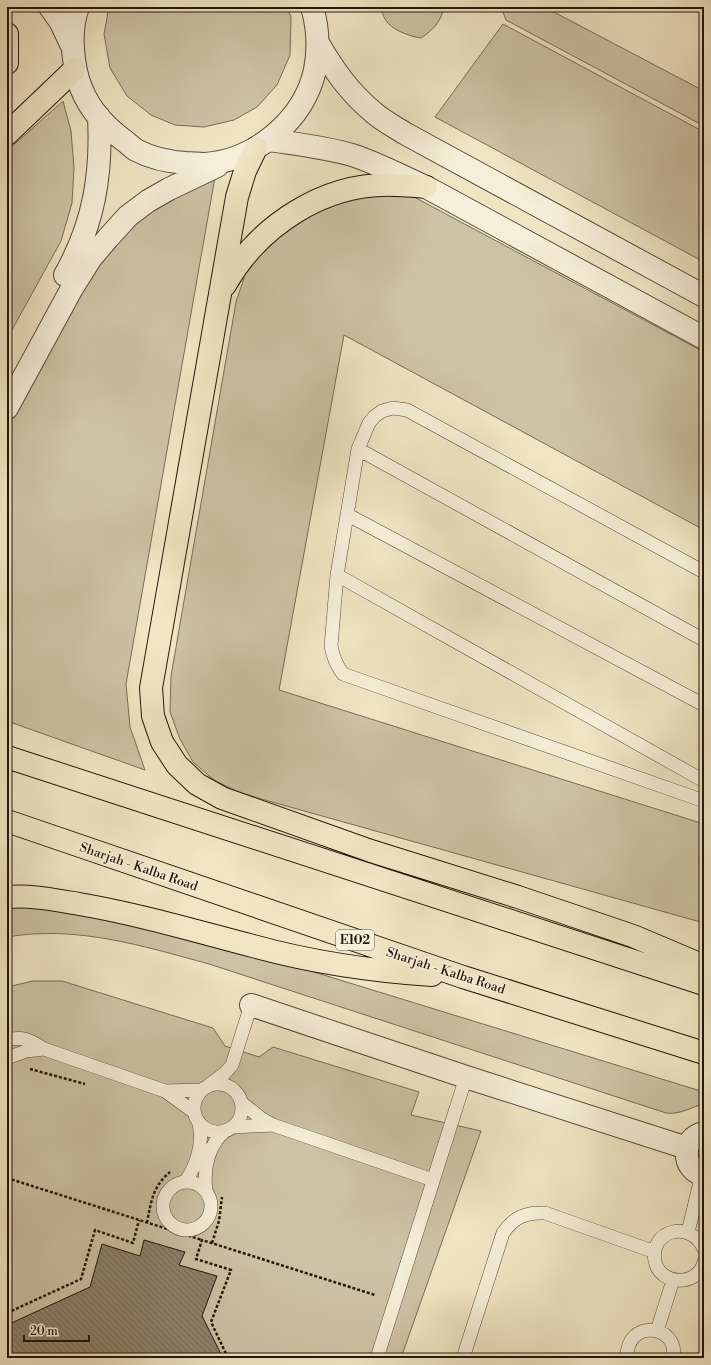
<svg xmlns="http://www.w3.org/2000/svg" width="711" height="1365" font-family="'Libre Bodoni',serif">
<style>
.green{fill:#ccc2a4;stroke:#776c58}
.building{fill:url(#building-back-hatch);stroke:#22160b}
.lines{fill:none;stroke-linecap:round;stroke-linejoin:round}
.service-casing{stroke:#554a39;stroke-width:14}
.tertiary-casing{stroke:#554a39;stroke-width:24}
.motorway-casing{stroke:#22160b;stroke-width:24}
.path{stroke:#22160b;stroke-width:2.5;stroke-dasharray:3 2;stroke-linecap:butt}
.service{stroke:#f5eed8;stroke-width:13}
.tertiary{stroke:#f5eed8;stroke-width:22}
.motorway{stroke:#efe5c3;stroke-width:22}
.labels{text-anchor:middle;stroke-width:3;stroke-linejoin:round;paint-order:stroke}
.shield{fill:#f5eed8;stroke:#615748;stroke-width:1}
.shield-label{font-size:12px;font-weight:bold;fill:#22160b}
.street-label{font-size:13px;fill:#22160b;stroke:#f5eed8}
</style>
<defs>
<pattern id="building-back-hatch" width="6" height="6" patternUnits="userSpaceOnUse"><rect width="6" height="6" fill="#8d826b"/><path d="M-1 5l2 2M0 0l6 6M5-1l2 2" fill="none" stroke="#736956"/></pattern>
</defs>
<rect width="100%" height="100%" fill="#efe5c3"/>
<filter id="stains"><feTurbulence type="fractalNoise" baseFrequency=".005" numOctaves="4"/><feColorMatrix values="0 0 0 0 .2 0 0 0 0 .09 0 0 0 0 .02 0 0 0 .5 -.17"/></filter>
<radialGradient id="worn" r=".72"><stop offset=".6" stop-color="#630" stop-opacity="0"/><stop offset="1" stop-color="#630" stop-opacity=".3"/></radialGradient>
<path class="green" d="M 109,7 L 287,7 L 291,17 L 290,55 L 277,85 L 257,107 L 234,120 L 204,127 L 175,125 L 151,115 L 127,96 L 110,68 L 104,34 Z
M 381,7 L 444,7 C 441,22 433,30 421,38 C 409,36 391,30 385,19 C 383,16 382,11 381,7 Z
M 501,7 L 551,7 L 550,10 L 704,91 L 704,126 L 506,20 Z
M 503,24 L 704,132 L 704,262 L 435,117 Z
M 63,101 L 71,131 L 74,168 L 72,203 L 61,241 L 7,339 L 7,151 Z
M 215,177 L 126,684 L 130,727 L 145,770 L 7,721 L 7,426 L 81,287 L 122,230 L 176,192 Z
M 375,185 L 416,198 L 704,352 L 704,530 L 344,335 L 279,690 L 704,824 L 704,923 L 240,793 L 214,780 L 193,762 L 180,739 L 170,712 L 171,676 L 236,302 L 248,266 L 269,235 Z
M 7,904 L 132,916 L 704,1092 L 704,1104 C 691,1107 680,1115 666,1113 L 209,964 C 143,946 76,925 7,937 Z
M 33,981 L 62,981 L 213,1028 L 225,1046 L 259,1057 L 273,1047 L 419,1092 L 411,1115 L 481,1131 L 401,1358 L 7,1358 L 7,987 Z"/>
<path class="building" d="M 144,1240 L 185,1252 L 179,1265 L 217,1276 L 202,1316 L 223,1358 L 7,1358 L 7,1325 L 90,1287 L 102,1244 L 140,1256 Z"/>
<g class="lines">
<g class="service-casing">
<path id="service" d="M 358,449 L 704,640
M 348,515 L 704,705
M 704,572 L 407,410 L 393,408 L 382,411 L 375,416 L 369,423 L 358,449 L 337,575 L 331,646 C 333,657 336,665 343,674 L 704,801
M 337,575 L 704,781
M 7,1040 C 23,1036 31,1040 44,1049 L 165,1091 L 194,1112
M 7,1058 L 26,1051 L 44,1049
M194 1108a24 24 0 1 1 48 0a24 24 0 1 1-48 0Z
M 208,1086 L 225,1073 L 232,1065 L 251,1005
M 165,1091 L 201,1090
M 242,1103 L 262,1119 L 273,1125 L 433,1180
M 233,1127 L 273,1125
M163 1206a24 24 0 1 1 48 0a24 24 0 1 1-48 0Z
M 185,1182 C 196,1167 204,1143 199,1124
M 206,1190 C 203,1170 208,1145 225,1131
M 688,1232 L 702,1174
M 704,1249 C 690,1218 649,1231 655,1261 C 660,1286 698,1287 704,1262
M 657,1331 L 673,1280
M 377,1358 L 466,1077
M 463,1358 L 503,1233 C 514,1217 526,1212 545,1213 L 655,1252
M 627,1358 C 626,1317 680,1325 673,1358"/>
</g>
<g class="tertiary-casing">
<path id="tertiary" d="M 50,7 L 60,21 L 72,46
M 78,7 C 70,28 72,57 78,79 C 85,103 102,124 122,139 C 127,142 131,147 136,150 C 151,158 169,162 186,163 C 192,163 198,164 204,164 C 255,161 304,120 315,70 C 319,49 318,27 312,7
M 318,43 C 334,70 348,91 373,112 C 383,121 395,127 406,134 L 704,296
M 269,140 C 296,144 325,147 352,155 C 377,163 401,176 426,187 L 704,338
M 65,275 C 94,224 102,174 99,117
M 7,408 L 71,290 L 91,258 L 108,238 L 128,216 L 148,201 L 169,189 L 217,166
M 251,1005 L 466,1077 L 687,1148
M 704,1133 C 681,1137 681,1170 704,1175"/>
</g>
<g class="motorway-casing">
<path id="motorway" d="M 7,34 L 7,63
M 7,134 L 75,69
M 256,148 L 245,171 L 237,197 L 151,688 L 153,716 L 162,742 L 177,765 L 197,784 L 222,798 L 371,851 L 518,897 L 633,936 L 704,966
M 225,285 C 259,225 325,182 395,185 C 405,185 416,186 426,187
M 7,757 L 704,984
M 7,821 L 463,977 L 704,1053
M 7,897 C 31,895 56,900 79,904 C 138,914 195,931 253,946 C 311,962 372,971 432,975"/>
</g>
<path class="path" d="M 30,1069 L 85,1084
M 7,1178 L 202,1240
M 147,1223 C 151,1201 153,1186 170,1172
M 212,1243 L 219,1221 L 222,1197
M 7,1313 L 81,1279 L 95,1230 L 133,1243 L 139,1220
M 228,1358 L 211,1322 L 231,1270 L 196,1259 L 202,1240 L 375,1295"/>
<use href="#service" class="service"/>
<use href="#tertiary" class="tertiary"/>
<use href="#motorway" class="motorway"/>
</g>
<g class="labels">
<rect class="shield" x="336" y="930" width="38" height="20" rx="3"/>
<g class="shield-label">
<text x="355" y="944">E102</text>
</g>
<g class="street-label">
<text transform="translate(139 866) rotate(19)" y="5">Sharjah - Kalba Road</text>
<text transform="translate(446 970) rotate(18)" y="5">Sharjah - Kalba Road</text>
</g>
</g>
<rect width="711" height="1365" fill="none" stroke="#efe5c3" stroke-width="24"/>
<rect x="8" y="8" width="695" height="1349" fill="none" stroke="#22160b" stroke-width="2"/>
<rect x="12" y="12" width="687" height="1341" fill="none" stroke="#22160b"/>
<path d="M24 1335v6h65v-6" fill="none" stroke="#22160b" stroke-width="2"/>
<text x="30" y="1335" font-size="12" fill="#22160b" stroke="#f5eed8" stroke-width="3" paint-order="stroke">20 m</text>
<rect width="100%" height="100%" filter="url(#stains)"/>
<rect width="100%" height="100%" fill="url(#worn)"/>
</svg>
